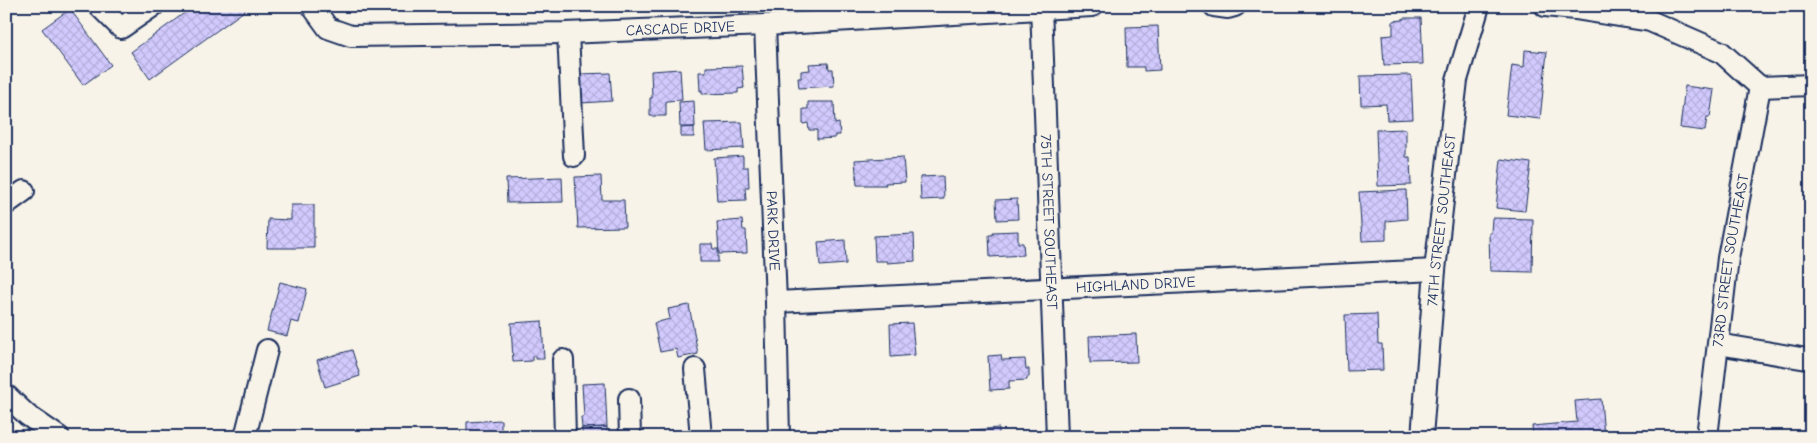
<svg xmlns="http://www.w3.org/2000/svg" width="1817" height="443" font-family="'Comic Neue',sans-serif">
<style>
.building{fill:url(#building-cross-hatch);stroke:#1b2f5e}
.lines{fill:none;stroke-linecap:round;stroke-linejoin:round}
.minor-casing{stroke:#1b2f5e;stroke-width:24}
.minor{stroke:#f7f3e8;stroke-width:20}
.labels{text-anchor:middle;stroke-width:5;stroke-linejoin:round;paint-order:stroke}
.street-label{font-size:15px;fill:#1b2f5e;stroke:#f7f3e8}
</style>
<defs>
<pattern id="building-cross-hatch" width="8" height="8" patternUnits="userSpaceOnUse" patternTransform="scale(1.25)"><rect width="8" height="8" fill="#d2cafd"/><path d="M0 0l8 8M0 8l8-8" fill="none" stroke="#b4aedb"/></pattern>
</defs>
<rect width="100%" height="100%" fill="#f7f3e8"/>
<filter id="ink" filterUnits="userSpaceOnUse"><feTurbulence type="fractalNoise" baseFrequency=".02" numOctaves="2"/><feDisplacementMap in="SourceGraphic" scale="10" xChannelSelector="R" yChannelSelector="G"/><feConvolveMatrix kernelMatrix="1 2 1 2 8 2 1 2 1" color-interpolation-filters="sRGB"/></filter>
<g filter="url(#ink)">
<path class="building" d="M 116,6 L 140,6 L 129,18 Z
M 194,6 L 251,6 L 150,79 L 131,52 Z
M 70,9 L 111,65 L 83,85 L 42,29 Z
M 1403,18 L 1421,18 L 1423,64 L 1384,65 L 1382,36 L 1393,35 L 1393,21 L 1403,20 Z
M 1158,26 L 1160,70 L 1144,71 L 1144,67 L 1127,67 L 1126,27 Z
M 1525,50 L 1547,52 L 1540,119 L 1506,115 L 1512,65 L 1524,67 Z
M 828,63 L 829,69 L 833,69 L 834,86 L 799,88 L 798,78 L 801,78 L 801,71 L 810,70 L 809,64 Z
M 742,66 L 744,88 L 738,89 L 738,93 L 702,94 L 702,90 L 700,91 L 699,72 L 706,72 L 706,67 Z
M 680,69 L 682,100 L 666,101 L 666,116 L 650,116 L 650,98 L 652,98 L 651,71 Z
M 610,73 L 612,101 L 581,103 L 580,74 Z
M 1411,75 L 1413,119 L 1387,120 L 1386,104 L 1361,105 L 1360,76 Z
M 1685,86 L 1714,90 L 1710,117 L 1707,117 L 1705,131 L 1680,128 Z
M 694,101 L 695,127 L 680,127 L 679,102 Z
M 808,102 L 834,102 L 835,124 L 839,123 L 840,135 L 835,135 L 835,138 L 817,139 L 817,130 L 809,130 L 808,123 L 803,124 L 803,109 L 808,109 Z
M 742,122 L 744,148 L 706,150 L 704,123 Z
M 694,127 L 694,137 L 681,137 L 681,128 Z
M 1406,129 L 1406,157 L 1410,157 L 1411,185 L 1378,186 L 1376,130 Z
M 743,156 L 743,167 L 748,167 L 749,187 L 745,187 L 746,200 L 717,201 L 714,158 Z
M 903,157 L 905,182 L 885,183 L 886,185 L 857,185 L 855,160 Z
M 1501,159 L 1531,163 L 1525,211 L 1496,208 Z
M 601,176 L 602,200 L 624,200 L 625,227 L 578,228 L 575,177 Z
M 943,176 L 944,199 L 921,200 L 920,177 Z
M 562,177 L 563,202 L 507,203 L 506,179 Z
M 1406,190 L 1407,219 L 1386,221 L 1386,240 L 1362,241 L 1359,192 Z
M 1017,199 L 1018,219 L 997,220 L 996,200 Z
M 291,205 L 314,205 L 314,248 L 267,248 L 268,219 L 291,220 Z
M 1492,218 L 1533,219 L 1532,272 L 1490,271 L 1489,233 L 1491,233 Z
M 742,220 L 743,230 L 746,230 L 747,253 L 719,254 L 717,222 Z
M 1018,231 L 1018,243 L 1023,243 L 1024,255 L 990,257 L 989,235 L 993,235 L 993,232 Z
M 914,234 L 915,261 L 887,263 L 887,261 L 875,261 L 874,236 Z
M 845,240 L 846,264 L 820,266 L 818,242 Z
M 700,244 L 712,244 L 713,249 L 718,249 L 718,262 L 700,262 Z
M 280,282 L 307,289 L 299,323 L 291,321 L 287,336 L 267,331 Z
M 689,305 L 698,354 L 678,358 L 676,349 L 660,352 L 654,323 L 670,319 L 668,309 Z
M 1377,314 L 1378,344 L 1382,344 L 1383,370 L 1347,371 L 1345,315 Z
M 542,321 L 544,359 L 535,359 L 535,356 L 532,356 L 532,361 L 513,362 L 511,323 Z
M 912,323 L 915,355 L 891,357 L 890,324 Z
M 1136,334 L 1137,362 L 1090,363 L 1089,336 Z
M 352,350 L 360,376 L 325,387 L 317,360 Z
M 1001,355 L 1002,360 L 1025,359 L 1026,369 L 1029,369 L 1029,377 L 1027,377 L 1027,380 L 1009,381 L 1009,389 L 990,390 L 988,356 Z
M 605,383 L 607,427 L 582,428 L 581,417 L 584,417 L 582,384 Z
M 1601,399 L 1604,437 L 1533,437 L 1532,426 L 1577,422 L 1575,401 Z
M 501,420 L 501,432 L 491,432 L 491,437 L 467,437 L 467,422 Z
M 607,427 L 607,437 L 582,437 L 582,428 Z
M 999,428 L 999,437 L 972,437 L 972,430 Z"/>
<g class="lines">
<g class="minor-casing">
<g id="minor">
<path d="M 99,6 L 121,28 L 153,6"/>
<path id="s1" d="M 312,6 L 328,28 L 351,36 L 565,33 L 765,25 L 1092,6"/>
<path id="s2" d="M 1041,6 L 1057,437"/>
<path d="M 1214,6 L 1228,8 L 1235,6"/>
<path d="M 1545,6 L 1575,9 L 1650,21 L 1721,52 L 1760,87 L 1811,85"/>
<path id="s3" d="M 765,25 L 776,302 L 779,437"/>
<path d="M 568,33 L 574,156"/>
<path d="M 6,204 L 24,191"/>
<path id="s4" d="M 776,302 L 1435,270"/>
<path d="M 1718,344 L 1807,359 L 1811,358"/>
<path d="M 563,360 L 565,437"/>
<path d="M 695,369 L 701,437"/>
<path d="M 6,395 L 27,415 L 59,437"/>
<path d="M 629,399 L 630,437"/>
<path d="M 245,437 L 267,350"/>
<path id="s5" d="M 1422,437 L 1435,270 L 1457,80 L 1479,6"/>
<path id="s6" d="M 1707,437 L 1728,258 L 1760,87"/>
</g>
</g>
<use href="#minor" class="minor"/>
</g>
</g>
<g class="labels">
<g class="street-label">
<text dy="5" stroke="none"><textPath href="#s1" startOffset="381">CASCADE DRIVE</textPath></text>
<text dy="5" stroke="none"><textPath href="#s5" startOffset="218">74TH STREET SOUTHEAST</textPath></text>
<text dy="5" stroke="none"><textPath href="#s2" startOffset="216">75TH STREET SOUTHEAST</textPath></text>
<text dy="5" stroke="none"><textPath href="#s3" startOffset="206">PARK DRIVE</textPath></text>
<text dy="5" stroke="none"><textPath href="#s6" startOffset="178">73RD STREET SOUTHEAST</textPath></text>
<text dy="5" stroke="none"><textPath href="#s4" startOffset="360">HIGHLAND DRIVE</textPath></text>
</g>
</g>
<rect width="1817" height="443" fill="none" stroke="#f7f3e8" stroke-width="25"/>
<rect x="12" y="12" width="1792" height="418" fill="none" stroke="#1b2f5e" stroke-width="2" filter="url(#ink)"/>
</svg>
